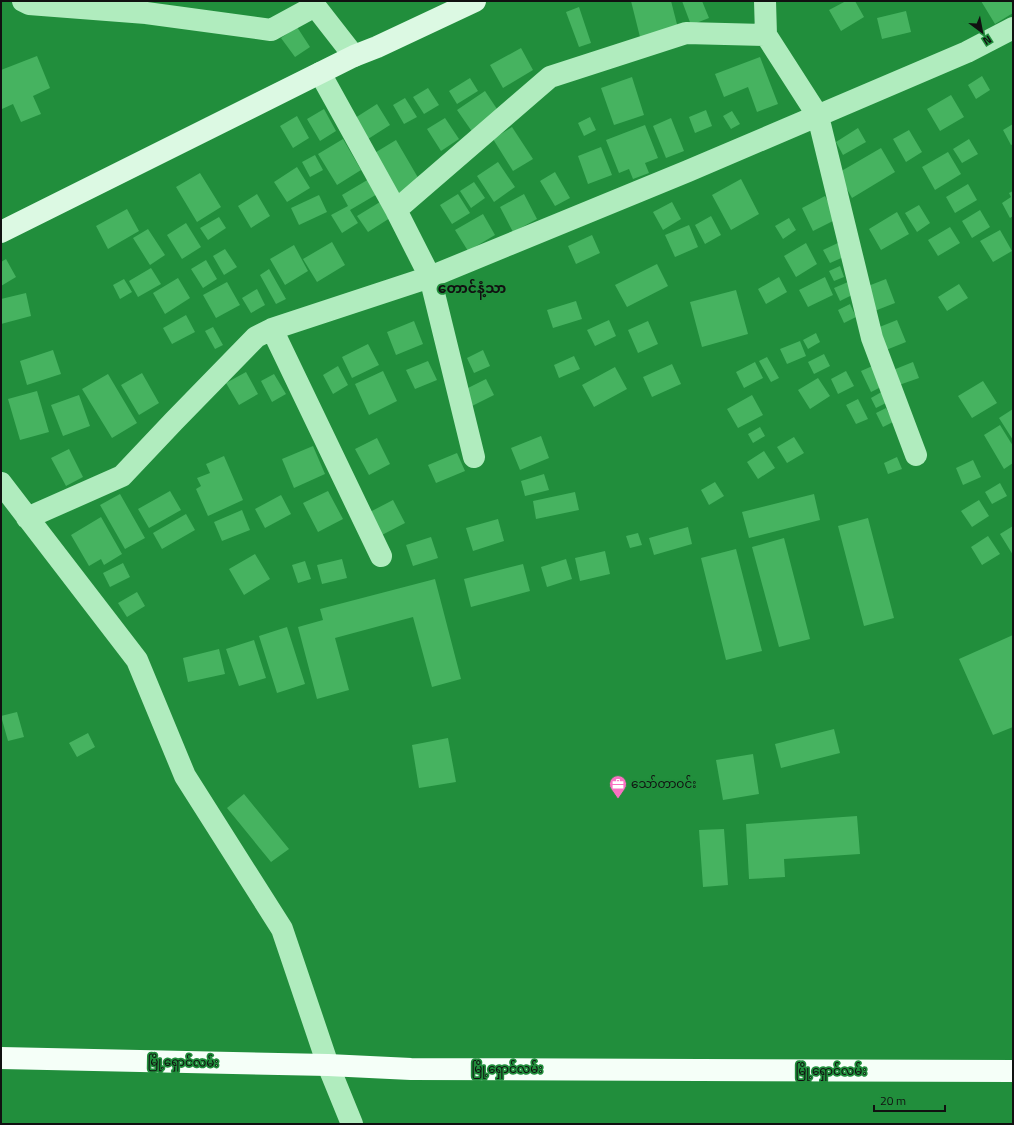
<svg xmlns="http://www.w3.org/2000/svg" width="1014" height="1125" font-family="'Titillium Web','Noto Sans Myanmar',sans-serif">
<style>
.building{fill:#46b360}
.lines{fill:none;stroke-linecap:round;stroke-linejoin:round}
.minor{stroke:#b0ecbe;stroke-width:22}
.secondary{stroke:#dcf9e3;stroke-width:22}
.primary{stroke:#f5fff8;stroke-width:22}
.labels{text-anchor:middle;stroke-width:3.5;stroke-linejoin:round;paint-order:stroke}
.poi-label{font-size:12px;fill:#111;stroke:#218e3c;text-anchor:start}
.street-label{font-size:12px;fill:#111;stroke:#218e3c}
.quarter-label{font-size:14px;font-weight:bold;fill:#111;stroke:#218e3c}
</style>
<rect width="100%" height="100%" fill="#218e3c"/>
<path class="building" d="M 631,1 L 671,1 L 679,32 L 641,41 Z
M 682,1 L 702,1 L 709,18 L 691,25 Z
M 846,1 L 855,1 L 864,17 L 841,31 L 829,10 Z
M 981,1 L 1011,1 L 1013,5 L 1013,13 L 995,24 Z
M 579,7 L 591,43 L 579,47 L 566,12 Z
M 906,11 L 911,32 L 882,39 L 877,18 Z
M 297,27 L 310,47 L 295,57 L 281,38 Z
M 521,48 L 533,70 L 503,88 L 490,65 Z
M 37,56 L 50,88 L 33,96 L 41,114 L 21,122 L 13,104 L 2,109 L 1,107 L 1,70 Z
M 760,57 L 778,104 L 757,112 L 748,87 L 724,97 L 715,74 Z
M 982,76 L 990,90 L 976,99 L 968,85 Z
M 632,77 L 644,115 L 614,125 L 601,88 Z
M 470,78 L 478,91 L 457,104 L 449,91 Z
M 428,88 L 439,105 L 424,114 L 413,97 Z
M 485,91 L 501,115 L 473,133 L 457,110 Z
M 951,95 L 964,117 L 940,131 L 927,109 Z
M 405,98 L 417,117 L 404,124 L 393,105 Z
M 377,104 L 390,125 L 368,139 L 355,118 Z
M 324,109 L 336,131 L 320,141 L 307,119 Z
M 706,110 L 712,126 L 695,133 L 689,117 Z
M 732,111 L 740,124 L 731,129 L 723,116 Z
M 297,116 L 309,138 L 293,148 L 280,126 Z
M 590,117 L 596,130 L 584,136 L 578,123 Z
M 445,118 L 459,139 L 441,151 L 427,129 Z
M 671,118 L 684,151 L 666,158 L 653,126 Z
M 1013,124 L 1013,144 L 1011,145 L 1003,130 Z
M 645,125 L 658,158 L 645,163 L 649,173 L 633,179 L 629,169 L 619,173 L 606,140 Z
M 512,127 L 533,159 L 513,171 L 493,139 Z
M 858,128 L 866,142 L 843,155 L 836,142 Z
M 909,130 L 922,152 L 906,162 L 893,139 Z
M 343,139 L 361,170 L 337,185 L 318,154 Z
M 969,139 L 978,154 L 962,163 L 953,149 Z
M 396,140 L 420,181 L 392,197 L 368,157 Z
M 601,147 L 612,175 L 588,184 L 578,156 Z
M 881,148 L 895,172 L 852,198 L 838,173 Z
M 948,152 L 961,174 L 935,190 L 922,167 Z
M 315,155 L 323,170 L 310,177 L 302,162 Z
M 498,162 L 515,187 L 494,202 L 477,176 Z
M 297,167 L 310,188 L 287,202 L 274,182 Z
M 555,172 L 570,198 L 555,206 L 540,181 Z
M 200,173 L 221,207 L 197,222 L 176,187 Z
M 369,179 L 379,193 L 350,210 L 358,223 L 342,233 L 331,215 L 348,206 L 342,195 Z
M 741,179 L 759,214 L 731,230 L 712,195 Z
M 474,182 L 485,198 L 471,208 L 460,191 Z
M 968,184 L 977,200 L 955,213 L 946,197 Z
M 1013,191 L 1013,216 L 1010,218 L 1002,203 L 1011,197 L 1009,193 Z
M 257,194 L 270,216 L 251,228 L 238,206 Z
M 458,194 L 470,213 L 452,224 L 440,205 Z
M 524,194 L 537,219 L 513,232 L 500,207 Z
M 319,195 L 327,212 L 299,225 L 291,208 Z
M 825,196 L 837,219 L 813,231 L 802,208 Z
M 380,202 L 390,218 L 368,232 L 357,216 Z
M 672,202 L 681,219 L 663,230 L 653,212 Z
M 919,205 L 930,223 L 917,232 L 905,213 Z
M 127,209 L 139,231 L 108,249 L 96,226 Z
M 980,210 L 990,227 L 972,238 L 962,221 Z
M 897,212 L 909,234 L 881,250 L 869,229 Z
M 483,214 L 495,235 L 468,251 L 455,230 Z
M 711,216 L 721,235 L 705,244 L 695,225 Z
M 219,217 L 226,228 L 208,240 L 200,228 Z
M 789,218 L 796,230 L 783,239 L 775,226 Z
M 186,223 L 201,247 L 182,259 L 167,235 Z
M 689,225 L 698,247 L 675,257 L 665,235 Z
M 950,227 L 960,243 L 938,256 L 928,240 Z
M 148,229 L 165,255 L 150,265 L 133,238 Z
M 1000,230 L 1012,251 L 993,262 L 980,241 Z
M 592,235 L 600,253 L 576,264 L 568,246 Z
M 332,242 L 345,265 L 317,282 L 303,259 Z
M 840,242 L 846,256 L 830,263 L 823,250 Z
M 806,243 L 817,264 L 796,277 L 784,256 Z
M 294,245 L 308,271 L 285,285 L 270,259 Z
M 225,249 L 237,267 L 224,275 L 213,256 Z
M 6,259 L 16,277 L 1,286 L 1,262 Z
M 206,260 L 217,279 L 203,288 L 191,269 Z
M 657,264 L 668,286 L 627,307 L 615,285 Z
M 840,266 L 844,277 L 834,281 L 829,271 Z
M 151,268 L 161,284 L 138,297 L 129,281 Z
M 269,269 L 286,299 L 276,304 L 260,275 Z
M 779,277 L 787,292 L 766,304 L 758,289 Z
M 825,277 L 833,295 L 808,307 L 799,290 Z
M 178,278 L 190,298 L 165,314 L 153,293 Z
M 124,279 L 132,292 L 120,299 L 113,285 Z
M 886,279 L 895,303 L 872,312 L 863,288 Z
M 227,282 L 240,305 L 216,318 L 203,295 Z
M 848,282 L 854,294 L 840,301 L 834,288 Z
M 959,284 L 968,298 L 947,311 L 938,297 Z
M 257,289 L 265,305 L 251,313 L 242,298 Z
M 736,290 L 748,334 L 702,347 L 690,302 Z
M 26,293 L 31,316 L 1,324 L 1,299 Z
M 576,301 L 582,319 L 553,328 L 547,310 Z
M 850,304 L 856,317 L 844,323 L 838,310 Z
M 186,315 L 195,332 L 172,344 L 163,328 Z
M 609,320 L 616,336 L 595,346 L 587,330 Z
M 897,320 L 906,342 L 886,350 L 877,328 Z
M 414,321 L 423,344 L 396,355 L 387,332 Z
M 648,321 L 658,344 L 638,353 L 628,330 Z
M 213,327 L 223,345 L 215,349 L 205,331 Z
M 816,333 L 820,342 L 808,349 L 803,340 Z
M 800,341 L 806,356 L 787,364 L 780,349 Z
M 368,344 L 379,365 L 352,378 L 342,357 Z
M 53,350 L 61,374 L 27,385 L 20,361 Z
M 483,350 L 490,366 L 474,373 L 467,358 Z
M 824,354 L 830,366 L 814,374 L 808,362 Z
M 574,356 L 580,369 L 559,378 L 554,365 Z
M 767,357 L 779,378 L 771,382 L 759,361 Z
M 428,361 L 437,380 L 415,389 L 406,370 Z
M 755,362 L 763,378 L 744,388 L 736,372 Z
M 913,362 L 919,378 L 899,385 L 893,370 Z
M 672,364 L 681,384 L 652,397 L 643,377 Z
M 877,364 L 887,384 L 871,392 L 861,371 Z
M 338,366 L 348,385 L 333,394 L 323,375 Z
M 615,367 L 627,389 L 594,407 L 582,385 Z
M 383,371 L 397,401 L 369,415 L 355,384 Z
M 846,371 L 854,386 L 838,394 L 831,379 Z
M 246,372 L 258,394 L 239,405 L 226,383 Z
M 142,373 L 159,403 L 139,415 L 121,385 Z
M 108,374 L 137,423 L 112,438 L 82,389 Z
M 274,374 L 286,394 L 272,402 L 261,381 Z
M 818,378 L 830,396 L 810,409 L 798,390 Z
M 486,379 L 494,395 L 470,407 L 462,391 Z
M 983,381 L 997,403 L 972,418 L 958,396 Z
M 885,390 L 890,401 L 876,408 L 871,398 Z
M 37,391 L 49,432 L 20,440 L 8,399 Z
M 79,395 L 90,426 L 63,436 L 51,405 Z
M 752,395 L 763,415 L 738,428 L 727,409 Z
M 858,399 L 868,419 L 856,424 L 846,405 Z
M 886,408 L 893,422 L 883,427 L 876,413 Z
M 1013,409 L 1013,440 L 999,418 Z
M 1000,425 L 1013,446 L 1013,463 L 1004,469 L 984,435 Z
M 760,427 L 765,436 L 753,443 L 748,434 Z
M 541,436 L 549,458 L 520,470 L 511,448 Z
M 794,437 L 804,453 L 787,463 L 777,447 Z
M 377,438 L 390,464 L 369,475 L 355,449 Z
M 313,446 L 325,474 L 294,488 L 282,459 Z
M 69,449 L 83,477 L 66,486 L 51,458 Z
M 764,451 L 775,468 L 758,479 L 747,462 Z
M 457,453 L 465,471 L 436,483 L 428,465 Z
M 224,456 L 243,500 L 208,516 L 196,489 L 201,486 L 197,478 L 210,473 L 206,464 Z
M 897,457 L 902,469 L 888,474 L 884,463 Z
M 973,460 L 981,477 L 963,485 L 956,468 Z
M 544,474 L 549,490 L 525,496 L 521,481 Z
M 715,482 L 724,496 L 709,505 L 701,490 Z
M 1000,483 L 1007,496 L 992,504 L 985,492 Z
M 170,491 L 181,510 L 149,528 L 138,509 Z
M 328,491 L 343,519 L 318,532 L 303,503 Z
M 575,492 L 579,510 L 536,519 L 533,501 Z
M 120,494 L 145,538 L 125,549 L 100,505 Z
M 814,494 L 820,520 L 749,538 L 742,512 Z
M 281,495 L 291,514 L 265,528 L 255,509 Z
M 393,500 L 405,523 L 380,536 L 368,513 Z
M 979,500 L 989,516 L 972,527 L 961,511 Z
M 242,510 L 250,530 L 222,541 L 214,522 Z
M 186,514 L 195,530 L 162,549 L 153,533 Z
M 101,517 L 122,554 L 104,565 L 101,559 L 89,566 L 71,535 Z
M 868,518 L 894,618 L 864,626 L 838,526 Z
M 498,519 L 504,541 L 473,551 L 466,528 Z
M 1013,526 L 1013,555 L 1000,534 Z
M 688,527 L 692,544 L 654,555 L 649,538 Z
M 638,533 L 642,545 L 630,548 L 626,536 Z
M 988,536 L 1000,554 L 982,565 L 971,547 Z
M 431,537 L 438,558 L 413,566 L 406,545 Z
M 784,538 L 810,639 L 779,647 L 752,547 Z
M 736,549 L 762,651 L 726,660 L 701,558 Z
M 605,551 L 610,574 L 580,581 L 575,558 Z
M 255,554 L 270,579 L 244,595 L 229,569 Z
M 342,559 L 347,578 L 322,584 L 317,565 Z
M 566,559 L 572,579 L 547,587 L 541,567 Z
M 305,561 L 311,579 L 298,583 L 292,565 Z
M 123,563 L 130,577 L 110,587 L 103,573 Z
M 523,564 L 530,591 L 471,607 L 464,579 Z
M 435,579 L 461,679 L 432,687 L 413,617 L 335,638 L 349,690 L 317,699 L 298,627 L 323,620 L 320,609 Z
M 137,592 L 145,606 L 127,617 L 118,603 Z
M 287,627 L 305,684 L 277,693 L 259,636 Z
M 1013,635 L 1013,727 L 993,735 L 959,659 Z
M 254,640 L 266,678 L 239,686 L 226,649 Z
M 219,649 L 225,674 L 188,682 L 183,658 Z
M 17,712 L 24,737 L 8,741 L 1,716 Z
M 834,729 L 840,753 L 781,768 L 775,744 Z
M 88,733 L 95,747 L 77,757 L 69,743 Z
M 448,738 L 456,782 L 419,788 L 412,745 Z
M 753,754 L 759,794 L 723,800 L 716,760 Z
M 244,794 L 289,849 L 271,862 L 227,808 Z
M 857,816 L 860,854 L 784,859 L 785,877 L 749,879 L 746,824 Z
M 724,829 L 728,885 L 703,887 L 699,830 Z"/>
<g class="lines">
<path class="minor" d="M 23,1 L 29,4 L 146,13 L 271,30 L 315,6 L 354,56
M 765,1 L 766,35 L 818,116 L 872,338 L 916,455
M 320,73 L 396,210 L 430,277 L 474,457
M 396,210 L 550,77 L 686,33 L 766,35
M 272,329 L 381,556
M 1,483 L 137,660 L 185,776 L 282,929 L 328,1065 L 352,1124
M 27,518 L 122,476 L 174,421 L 256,337 L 272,329 L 430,277 L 688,171 L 967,52 L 1013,28"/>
<path class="secondary" d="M 1,232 L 354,56 L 377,47 L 475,1"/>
<path class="primary" d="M 1,1058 L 328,1065 L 411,1069 L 1013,1071"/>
</g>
<defs>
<g id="office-pin" transform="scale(0.9)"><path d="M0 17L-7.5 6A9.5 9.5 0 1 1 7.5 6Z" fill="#f971c2" stroke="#218e3c"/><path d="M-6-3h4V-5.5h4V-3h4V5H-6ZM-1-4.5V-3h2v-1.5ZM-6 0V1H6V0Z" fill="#fff"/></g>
</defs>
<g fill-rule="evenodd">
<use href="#office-pin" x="618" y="784"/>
</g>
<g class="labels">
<g class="poi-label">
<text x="631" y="788">သော်တာဝင်း</text>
</g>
<g class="street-label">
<text transform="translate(183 1062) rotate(1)" y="4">မြို့ရှောင်လမ်း</text>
<text x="507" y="1073">မြို့ရှောင်လမ်း</text>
<text x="831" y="1075">မြို့ရှောင်လမ်း</text>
</g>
<g class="quarter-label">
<text x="472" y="293">တောင်နံ့သာ</text>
</g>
</g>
<rect width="1014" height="1125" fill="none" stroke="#111111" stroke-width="4"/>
<g transform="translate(982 32) rotate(148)" stroke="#218e3c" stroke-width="3" paint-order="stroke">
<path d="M0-3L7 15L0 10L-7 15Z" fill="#111111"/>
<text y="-6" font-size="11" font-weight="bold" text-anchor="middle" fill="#111111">N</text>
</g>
<path d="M874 1105v6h71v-6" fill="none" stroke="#111111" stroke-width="2"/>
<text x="880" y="1105" font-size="12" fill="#111111" stroke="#218e3c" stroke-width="3" paint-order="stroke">20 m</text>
</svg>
